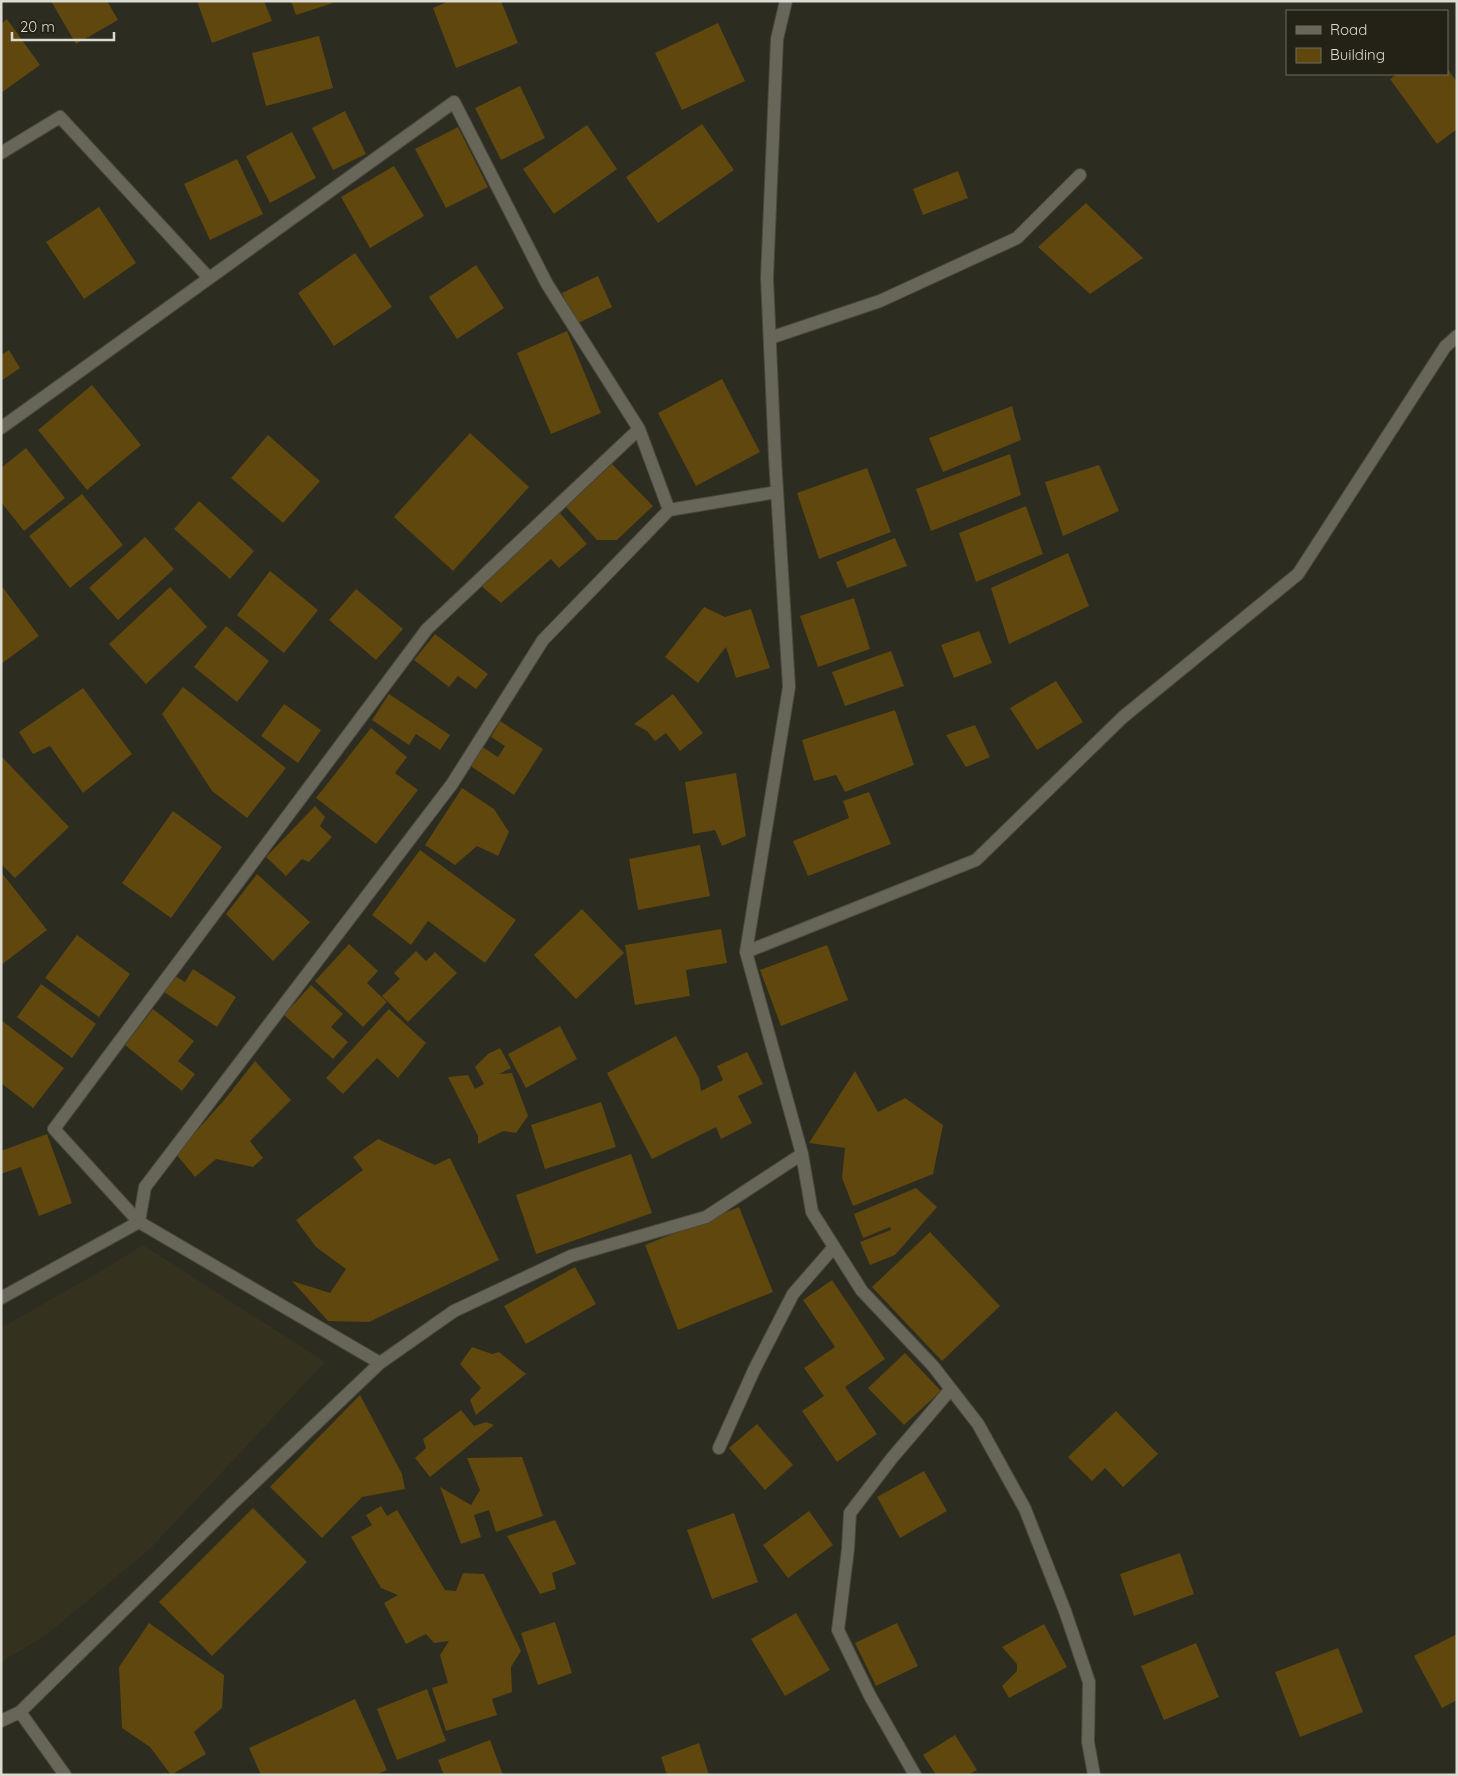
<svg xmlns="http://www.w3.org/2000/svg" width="1458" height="1776" font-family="Quicksand,sans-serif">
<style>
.built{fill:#34321f}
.building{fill:#5f470d}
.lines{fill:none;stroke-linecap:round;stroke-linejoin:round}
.minor-casing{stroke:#49483e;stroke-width:14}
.minor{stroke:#676658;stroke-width:12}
</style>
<rect width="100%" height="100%" fill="#2d2c20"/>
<path class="built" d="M 143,1245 L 325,1362 L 150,1549 L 46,1635 L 1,1662 L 1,1328 L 106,1268 Z"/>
<path class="building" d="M 51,1 L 107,1 L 118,20 L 76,44 Z
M 197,1 L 264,1 L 272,21 L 212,43 Z
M 291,1 L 335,1 L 336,2 L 296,15 Z
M 449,1 L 501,1 L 518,43 L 456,68 L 433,8 Z
M 7,19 L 40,65 L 1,93 L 1,24 Z
M 718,23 L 745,81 L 682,110 L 655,53 Z
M 319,36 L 333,88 L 266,106 L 252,53 Z
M 1447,68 L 1457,82 L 1457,129 L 1437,144 L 1390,79 L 1397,74 L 1447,74 Z
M 520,86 L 545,138 L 501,160 L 475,108 Z
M 345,111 L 366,154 L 333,170 L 312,128 Z
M 702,124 L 734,170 L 658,223 L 626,177 Z
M 587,125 L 617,169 L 554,214 L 523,169 Z
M 458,127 L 488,187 L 446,208 L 415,149 Z
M 292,132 L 316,178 L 270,203 L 246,156 Z
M 237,159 L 263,214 L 210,240 L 184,184 Z
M 394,166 L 424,216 L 370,248 L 341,197 Z
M 958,171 L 968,198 L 923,215 L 913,189 Z
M 1086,203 L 1143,258 L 1090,294 L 1038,247 Z
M 99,207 L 136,263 L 84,299 L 46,242 Z
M 355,253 L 392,307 L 334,346 L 298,293 Z
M 476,265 L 504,308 L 457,339 L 429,297 Z
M 598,276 L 612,307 L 576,324 L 562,293 Z
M 567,331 L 601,413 L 551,434 L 517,353 Z
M 9,350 L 20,368 L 1,381 L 1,355 Z
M 722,379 L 760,452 L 696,486 L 658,413 Z
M 92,385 L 141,445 L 87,490 L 38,430 Z
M 1012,406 L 1021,440 L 943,472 L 929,438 Z
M 470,433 L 529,487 L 453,571 L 394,517 Z
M 268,435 L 320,481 L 283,523 L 231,478 Z
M 26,448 L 65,498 L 24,531 L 1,502 L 1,468 Z
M 1010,454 L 1021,495 L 931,531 L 916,489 Z
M 612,464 L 653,506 L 617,540 L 597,540 L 566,507 Z
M 1099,465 L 1119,511 L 1063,536 L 1045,482 Z
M 867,468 L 891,532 L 819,559 L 797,493 Z
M 82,494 L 123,545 L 70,588 L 29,536 Z
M 199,501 L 254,551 L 230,579 L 174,529 Z
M 1026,506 L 1043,554 L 976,582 L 959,533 Z
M 560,513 L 587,544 L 559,568 L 551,559 L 501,603 L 477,582 Z
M 145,537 L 174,569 L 118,620 L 89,588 Z
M 895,538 L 907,566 L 847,588 L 836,562 Z
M 1068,553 L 1089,606 L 1009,644 L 991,588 Z
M 270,571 L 318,610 L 284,653 L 237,615 Z
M 1,585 L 39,636 L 1,664 Z
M 170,587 L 207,627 L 146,684 L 109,644 Z
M 356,589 L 403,629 L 376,660 L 329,620 Z
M 854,598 L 870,649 L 818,667 L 800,616 Z
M 704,607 L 725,617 L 751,609 L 770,668 L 736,678 L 726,647 L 698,683 L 665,657 Z
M 226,626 L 269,661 L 237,702 L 194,667 Z
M 979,631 L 992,663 L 954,678 L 941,645 Z
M 435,634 L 488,674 L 476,689 L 458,676 L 449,687 L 414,660 Z
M 891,651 L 904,686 L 845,706 L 832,672 Z
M 1056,681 L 1083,722 L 1037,750 L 1010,708 Z
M 183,687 L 286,768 L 247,818 L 212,791 L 162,714 Z
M 83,688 L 132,754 L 83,793 L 50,746 L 33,754 L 19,732 Z
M 389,694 L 450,735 L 440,750 L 416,734 L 409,745 L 372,720 Z
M 673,694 L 703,733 L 680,751 L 666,733 L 655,741 L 647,731 L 634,724 Z
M 284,704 L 321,730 L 298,763 L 261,736 Z
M 895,710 L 914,765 L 845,792 L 836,775 L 814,781 L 802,740 Z
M 500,721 L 543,749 L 514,795 L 469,765 L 481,746 L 498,757 L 505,746 L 491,737 Z
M 975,725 L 990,757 L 966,767 L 946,735 Z
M 371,728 L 407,757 L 395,773 L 418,790 L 376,844 L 316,798 Z
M 1,756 L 69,827 L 15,878 L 1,864 Z
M 736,773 L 746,836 L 722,846 L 715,830 L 693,834 L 685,782 Z
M 462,788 L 494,809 L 509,832 L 498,856 L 477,846 L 455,865 L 425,845 Z
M 869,792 L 891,844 L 808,876 L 793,841 L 849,818 L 843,801 Z
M 315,806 L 325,817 L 320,826 L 332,837 L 309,862 L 302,859 L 286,876 L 266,857 Z
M 173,811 L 222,847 L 171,918 L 122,883 Z
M 700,845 L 710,896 L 638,910 L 629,859 Z
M 420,850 L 516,920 L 485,963 L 428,921 L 411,945 L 372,915 Z
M 1,872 L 47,930 L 1,965 Z
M 257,874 L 310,922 L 273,961 L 226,914 Z
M 582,909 L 624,953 L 576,999 L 534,955 Z
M 721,929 L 727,963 L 686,970 L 690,996 L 635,1005 L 625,945 Z
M 77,935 L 130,974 L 99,1017 L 45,978 Z
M 349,944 L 378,971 L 367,983 L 387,1002 L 363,1027 L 315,981 Z
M 827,945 L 848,1000 L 781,1026 L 760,970 Z
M 416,951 L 426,961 L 435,952 L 457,973 L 408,1022 L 382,996 L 400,979 L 394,973 Z
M 193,969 L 236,997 L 217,1027 L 164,992 L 175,976 L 185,982 Z
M 41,984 L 96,1024 L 72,1058 L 17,1017 Z
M 311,985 L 343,1014 L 331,1027 L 348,1042 L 333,1059 L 284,1015 Z
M 153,1009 L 194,1041 L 178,1061 L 195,1074 L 182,1091 L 125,1045 Z
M 389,1009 L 426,1043 L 398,1078 L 377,1058 L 343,1094 L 326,1078 Z
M 1,1020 L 64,1068 L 33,1108 L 1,1083 Z
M 560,1026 L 577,1059 L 526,1088 L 508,1054 Z
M 676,1036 L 699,1078 L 701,1091 L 723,1080 L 717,1066 L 747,1052 L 763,1084 L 738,1096 L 752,1123 L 721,1139 L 716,1127 L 652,1159 L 607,1073 Z
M 500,1048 L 511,1068 L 499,1074 L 512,1073 L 528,1116 L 516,1133 L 503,1131 L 478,1144 L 478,1136 L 448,1077 L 468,1075 L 475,1089 L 484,1084 L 475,1067 L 488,1054 Z
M 255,1061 L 291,1100 L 250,1141 L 263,1158 L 253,1167 L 216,1159 L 195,1177 L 176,1154 L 225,1099 Z
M 855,1071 L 878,1112 L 905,1098 L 943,1125 L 933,1174 L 853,1206 L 842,1178 L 845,1148 L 809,1143 Z
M 601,1102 L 616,1147 L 545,1169 L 531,1125 Z
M 47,1134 L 72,1203 L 39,1216 L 21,1167 L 1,1174 L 1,1151 Z
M 378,1139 L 435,1165 L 450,1158 L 499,1260 L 369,1322 L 328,1321 L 292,1281 L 330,1293 L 346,1269 L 316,1247 L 296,1220 L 363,1170 L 353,1157 Z
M 631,1154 L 652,1213 L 536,1254 L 516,1195 Z
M 916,1188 L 937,1207 L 895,1255 L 870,1265 L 860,1242 L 891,1230 L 890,1227 L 863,1238 L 854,1214 Z
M 739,1207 L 773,1292 L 678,1330 L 645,1245 Z
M 930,1232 L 1000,1306 L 942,1361 L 872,1287 Z
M 575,1267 L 596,1304 L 526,1344 L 504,1306 Z
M 832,1280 L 885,1359 L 845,1387 L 877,1434 L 837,1462 L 802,1411 L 824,1396 L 804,1368 L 835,1347 L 803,1300 Z
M 472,1347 L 492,1354 L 499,1352 L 526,1374 L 476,1415 L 470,1400 L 481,1388 L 460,1364 Z
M 905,1353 L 941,1391 L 904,1425 L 868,1388 Z
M 360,1395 L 402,1474 L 405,1489 L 362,1497 L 322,1538 L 270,1487 Z
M 461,1410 L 474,1426 L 486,1422 L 494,1425 L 430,1477 L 415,1458 L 426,1448 L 423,1439 Z
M 1116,1411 L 1158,1454 L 1123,1487 L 1105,1468 L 1092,1481 L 1068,1457 Z
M 757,1424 L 793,1465 L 765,1490 L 729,1448 Z
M 522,1457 L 543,1516 L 496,1532 L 489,1510 L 474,1515 L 481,1537 L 461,1544 L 440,1487 L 471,1505 L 480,1490 L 467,1458 Z
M 924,1471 L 947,1511 L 900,1538 L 877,1497 Z
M 381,1506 L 387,1516 L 397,1510 L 445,1590 L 456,1591 L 463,1573 L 484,1574 L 521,1651 L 511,1667 L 512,1692 L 492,1699 L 497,1715 L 446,1731 L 432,1688 L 448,1683 L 440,1655 L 449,1641 L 434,1643 L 426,1634 L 406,1644 L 384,1603 L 398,1595 L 381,1588 L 351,1537 L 372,1525 L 366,1515 Z
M 253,1508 L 307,1562 L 212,1656 L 159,1602 Z
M 809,1511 L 833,1545 L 788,1578 L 763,1545 Z
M 734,1513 L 758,1582 L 712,1599 L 687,1530 Z
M 555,1520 L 576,1564 L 552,1573 L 556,1589 L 540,1594 L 507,1536 Z
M 1180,1553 L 1194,1594 L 1134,1616 L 1120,1574 Z
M 796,1613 L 830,1670 L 785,1696 L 751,1639 Z
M 555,1622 L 572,1673 L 538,1685 L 521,1633 Z
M 149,1623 L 224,1675 L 222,1708 L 194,1732 L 206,1754 L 171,1775 L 150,1747 L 122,1728 L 119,1667 Z
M 897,1623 L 918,1666 L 876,1686 L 855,1643 Z
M 1044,1624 L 1067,1667 L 1009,1698 L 1002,1686 L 1017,1671 L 1017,1664 L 1002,1647 Z
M 1457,1634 L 1457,1700 L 1442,1708 L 1414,1656 Z
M 1196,1643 L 1219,1697 L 1164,1720 L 1141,1666 Z
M 1338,1648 L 1363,1712 L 1300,1737 L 1275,1672 Z
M 427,1689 L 446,1741 L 397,1760 L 377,1709 Z
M 355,1699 L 387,1770 L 376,1775 L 261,1775 L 249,1748 Z
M 955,1735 L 977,1770 L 968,1775 L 936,1775 L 923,1755 Z
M 490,1740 L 503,1775 L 444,1775 L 438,1760 Z
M 699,1743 L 709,1775 L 667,1775 L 661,1757 Z"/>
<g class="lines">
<g class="minor-casing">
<path id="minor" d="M 1,153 L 60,117 L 209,278
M 770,338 L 880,301 L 1017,238 L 1080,175
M 1,428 L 454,102 L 547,284 L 639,429 L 669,510 L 777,492
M 746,952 L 789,687 L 775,458 L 767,278 L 777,39 L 786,1
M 802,1154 L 812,1212 L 862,1291 L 933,1366 L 978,1424 L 1025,1509 L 1065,1611 L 1089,1682 L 1088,1742 L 1094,1775
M 139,1222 L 54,1129 L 427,629 L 639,429
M 139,1222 L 145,1187 L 452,784 L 543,640 L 669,510
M 1,1298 L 139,1222 L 380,1363
M 719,1448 L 754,1370 L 793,1294 L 834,1247
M 20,1712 L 233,1503 L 380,1363 L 454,1311 L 571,1256 L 706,1217 L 802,1154 L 746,952 L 976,860 L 1123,717 L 1298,574 L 1445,347 L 1457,336
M 1,1721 L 20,1712 L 65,1775
M 915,1775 L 870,1696 L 838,1630 L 848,1549 L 850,1513 L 892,1458 L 951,1389"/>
</g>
<use href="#minor" class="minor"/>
</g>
<rect width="1458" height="1776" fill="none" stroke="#dbdbd3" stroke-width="5"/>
<rect x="1286" y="10" width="162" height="65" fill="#242217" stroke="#6d6c62"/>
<rect x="1296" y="26" width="25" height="8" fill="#676658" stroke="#6d6c62"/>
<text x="1330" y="35" font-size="15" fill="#dbdbd3">Road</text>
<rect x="1296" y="48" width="25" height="15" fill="#5f470d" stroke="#6d6c62"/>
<text x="1330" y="60" font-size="15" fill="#dbdbd3">Building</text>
<path d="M12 32v8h102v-8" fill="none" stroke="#dbdbd3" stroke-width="2.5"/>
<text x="20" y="32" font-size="15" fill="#dbdbd3" stroke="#242217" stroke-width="4" paint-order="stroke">20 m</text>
</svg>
